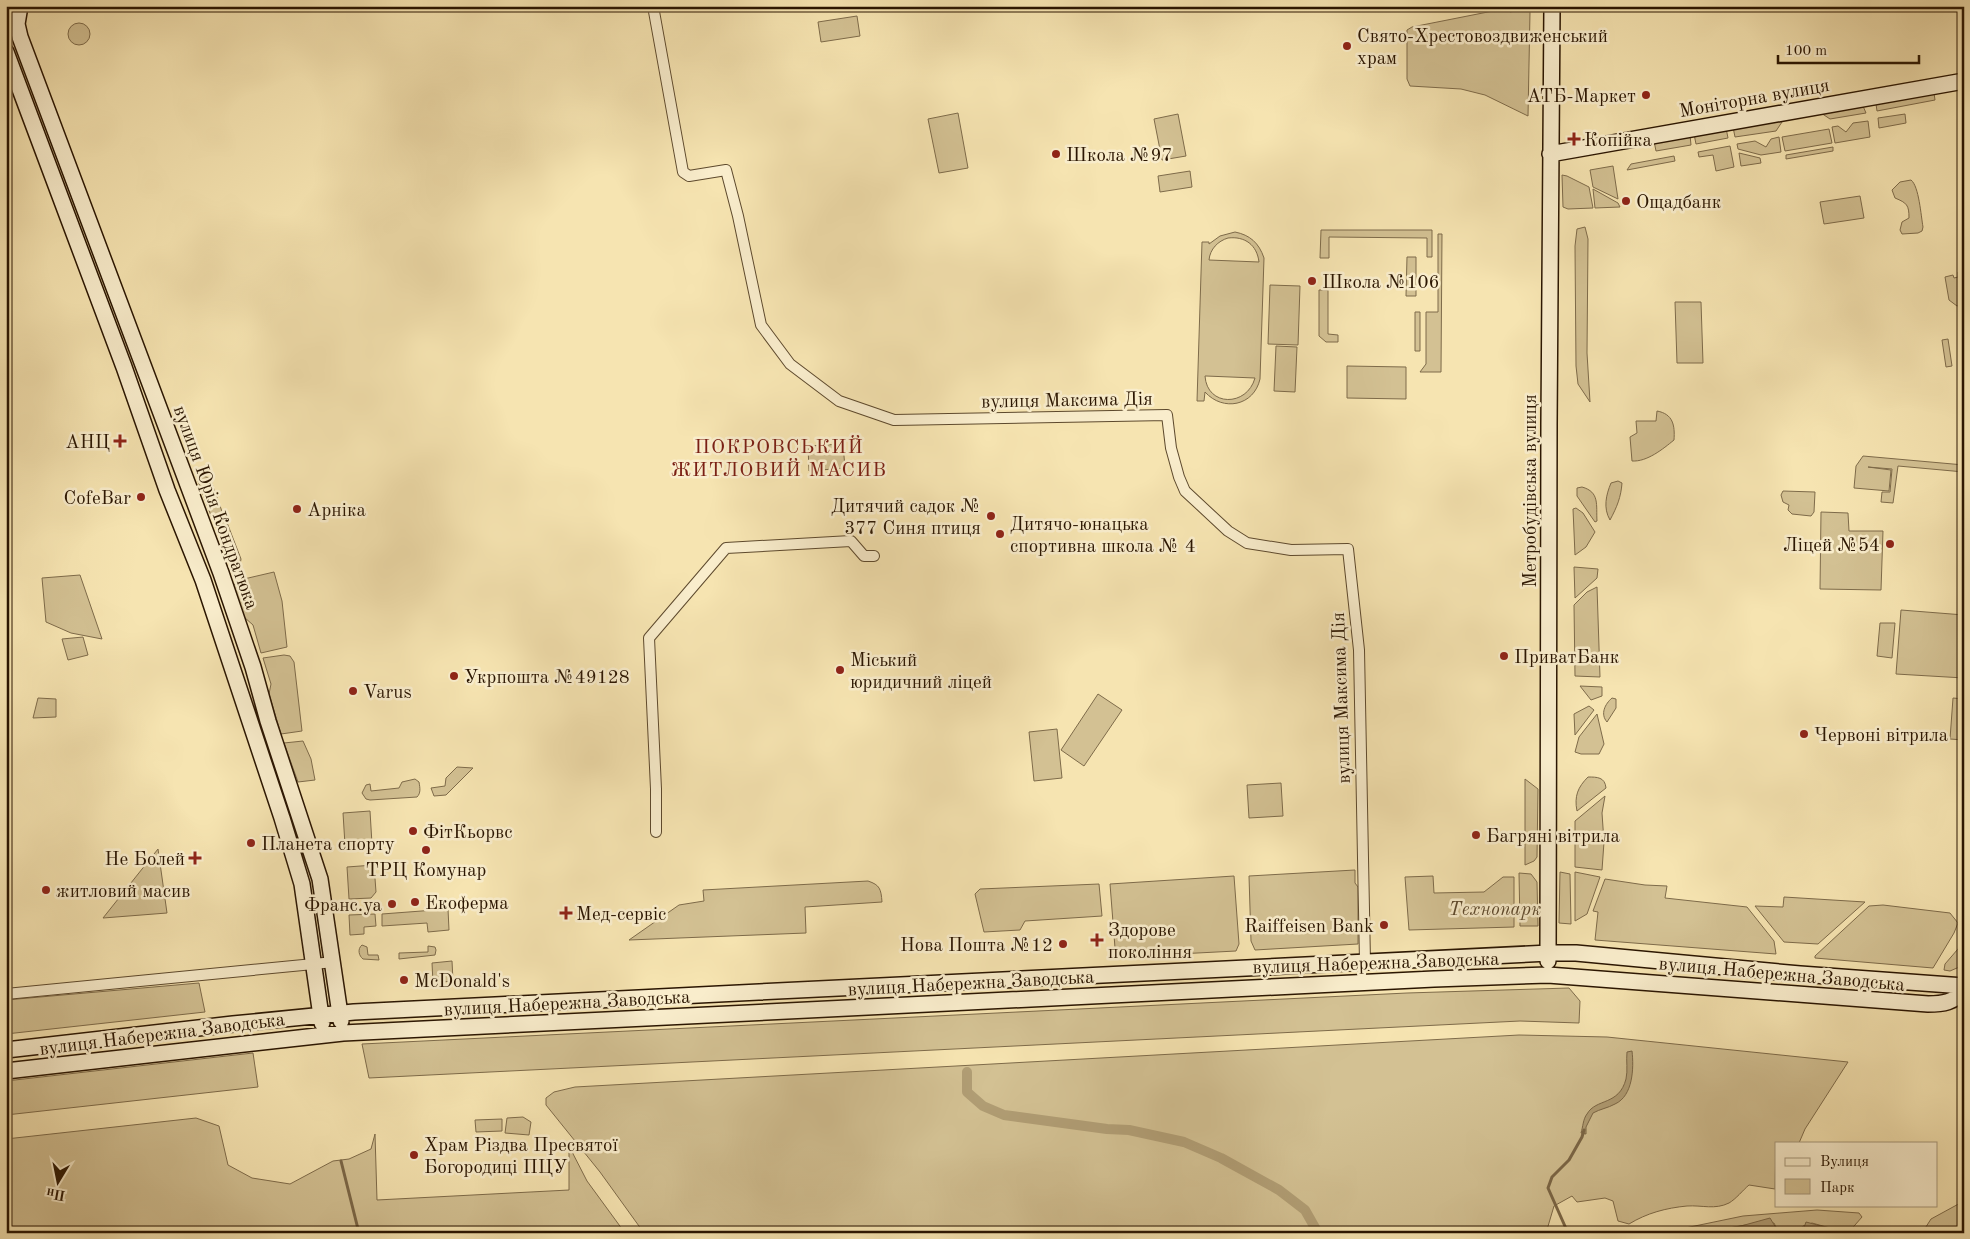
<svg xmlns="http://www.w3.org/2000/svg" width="1970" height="1239" font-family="'Old Standard TT',serif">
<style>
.green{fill:#d3c193;stroke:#7e6b4a;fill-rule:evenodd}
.water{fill:#b19e75;stroke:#7b6747}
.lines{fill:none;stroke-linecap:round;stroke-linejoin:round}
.stream{stroke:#7b6747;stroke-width:3}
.canal{stroke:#b19e75;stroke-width:10}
.street-casing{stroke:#5d492d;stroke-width:12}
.secondary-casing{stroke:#2a1501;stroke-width:18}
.street{stroke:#f9edcc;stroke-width:10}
.secondary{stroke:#f9edcc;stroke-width:15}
.poi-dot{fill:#8f2418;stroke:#f9edcc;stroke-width:2}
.labels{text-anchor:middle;stroke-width:5;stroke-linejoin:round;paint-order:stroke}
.poi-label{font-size:19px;fill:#2a1501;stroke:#f9edcc;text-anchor:start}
.street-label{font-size:19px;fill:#2a1501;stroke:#f9edcc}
.park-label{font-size:19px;font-style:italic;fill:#5d492d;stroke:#f9edcc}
.neighbourhood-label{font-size:20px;letter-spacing:1px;fill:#7a1f14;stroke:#f9edcc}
</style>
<rect width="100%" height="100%" fill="#f6e4b1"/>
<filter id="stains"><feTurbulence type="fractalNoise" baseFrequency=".004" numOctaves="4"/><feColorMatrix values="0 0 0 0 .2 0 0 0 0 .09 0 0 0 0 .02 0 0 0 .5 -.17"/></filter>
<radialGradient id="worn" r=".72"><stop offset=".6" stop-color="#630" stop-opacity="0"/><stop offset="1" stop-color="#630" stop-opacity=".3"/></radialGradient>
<path class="green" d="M 1508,8 L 1510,12 L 1527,9 L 1530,12 L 1528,116 L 1485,95 L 1461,89 L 1410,86 L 1407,79 L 1407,30 L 1412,27 Z
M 857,16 L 860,36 L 821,42 L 818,22 Z
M68 34a11 11 0 1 1 22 0a11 11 0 1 1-22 0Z
M 1934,93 L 1935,100 L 1877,111 L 1876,104 Z
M 1863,106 L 1866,113 L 1830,119 L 1821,113 Z
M 958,113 L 968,168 L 939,173 L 928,119 Z
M 1178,114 L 1186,156 L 1162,160 L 1154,119 Z
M 1905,114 L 1906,123 L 1879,128 L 1878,118 Z
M 1784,119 L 1776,131 L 1735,137 L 1733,127 Z
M 1868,121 L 1870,137 L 1835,143 L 1832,127 L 1838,126 L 1846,132 L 1853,123 Z
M 1726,128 L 1728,138 L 1696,144 L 1694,134 Z
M 1829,129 L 1832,143 L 1785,151 L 1782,137 Z
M 1690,135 L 1691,145 L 1656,151 L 1654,141 Z
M 1779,137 L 1781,152 L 1761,155 L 1738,149 L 1737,144 L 1755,141 L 1766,147 L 1771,139 Z
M 1730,146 L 1734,167 L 1716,171 L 1713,155 L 1699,157 L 1698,152 Z
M 1833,147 L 1833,151 L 1786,159 L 1786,155 Z
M 1739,153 L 1760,158 L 1761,163 L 1741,166 Z
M 1674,156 L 1675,161 L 1627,170 L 1631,164 Z
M 1613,166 L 1618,199 L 1593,187 L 1590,170 Z
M 1190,171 L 1192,187 L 1160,192 L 1158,176 Z
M 1562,175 L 1567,176 L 1589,187 L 1593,208 L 1568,209 L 1563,207 Z
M 1911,180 C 1919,186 1921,216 1923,227 L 1922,231 L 1918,233 L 1902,234 L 1900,230 L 1902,222 L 1909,218 C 1909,205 1907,203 1895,198 L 1892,190 L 1900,182 Z
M 1593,189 L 1618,203 L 1620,207 L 1595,208 Z
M 1860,196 L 1864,218 L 1824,224 L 1820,202 Z
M 1585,227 L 1588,239 L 1587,353 L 1590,402 L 1578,384 L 1576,366 L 1575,246 L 1577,229 Z
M 1321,230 L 1432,230 L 1432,257 L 1427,257 L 1427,238 L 1329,237 L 1329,258 L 1320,258 Z
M 1235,232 C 1250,235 1259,243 1264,258 L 1260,379 C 1254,406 1223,412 1205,392 L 1204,401 L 1197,401 L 1202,242 L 1209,242 L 1209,244 L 1220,236 ZM 1228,238 C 1245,236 1257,245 1259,262 L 1209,260 C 1210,249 1218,241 1228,238 ZM 1205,376 L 1206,376 L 1255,378 C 1247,407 1207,407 1205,376 Z
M 1438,234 L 1442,234 L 1441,372 L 1420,372 L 1426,364 L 1426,312 L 1438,312 Z
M 1407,257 L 1416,257 L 1416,296 L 1406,296 Z
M 1958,272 L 1964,273 L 1964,289 L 1960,293 L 1964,304 L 1957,306 L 1949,300 L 1945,277 L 1953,275 L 1954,278 L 1958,277 Z
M 1270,285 L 1300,286 L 1298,345 L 1268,344 Z
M 1319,290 L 1328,290 L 1328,334 L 1338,335 L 1338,342 L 1326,342 L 1319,336 Z
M 1675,302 L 1701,302 L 1703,363 L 1677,363 Z
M 1415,312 L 1420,312 L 1420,351 L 1415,351 Z
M 1948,339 L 1952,366 L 1946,367 L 1942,340 Z
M 1276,346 L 1297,347 L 1295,392 L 1274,391 Z
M 1347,366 L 1406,367 L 1406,399 L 1347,398 Z
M 1657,411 C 1673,414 1675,425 1674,440 C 1663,449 1647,462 1632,461 L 1630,437 L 1637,433 L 1636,421 L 1656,421 Z
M 843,444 L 845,468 L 809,471 L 808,446 Z
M 1863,456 L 1964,465 L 1964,472 L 1898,466 L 1893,503 L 1881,502 L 1882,492 L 1890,492 L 1892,469 L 1868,467 L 1891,470 L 1889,491 L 1854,488 L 1856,466 Z
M 202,476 L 210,478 L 224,517 L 213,521 L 198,481 Z
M 1618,481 L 1622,483 C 1621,497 1617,507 1610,520 C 1603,508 1606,495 1611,483 Z
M 1582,487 C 1600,492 1596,505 1597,521 L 1595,522 L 1577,496 L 1577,488 Z
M 1783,491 L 1815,492 L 1814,512 L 1811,516 L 1792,514 L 1788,510 L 1789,505 L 1783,502 L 1781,495 Z
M 1576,508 L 1583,513 L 1595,532 L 1586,547 L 1575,555 L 1573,509 Z
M 1821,512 L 1848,513 L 1849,531 L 1883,531 L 1881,590 L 1820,589 Z
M 226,520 L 241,559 L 240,565 L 236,567 L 231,567 L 215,524 Z
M 1574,567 L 1598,569 L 1597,578 L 1575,598 Z
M 274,572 L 282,601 L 287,647 L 261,653 L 253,625 L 244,617 L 233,585 L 244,579 Z
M 80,575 L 102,639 L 71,633 L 46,622 L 42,578 Z
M 1597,587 L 1600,677 L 1575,676 L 1574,605 L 1587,592 Z
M 1901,610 L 1964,615 L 1964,678 L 1896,674 Z
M 1880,623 L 1895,623 L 1892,658 L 1877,656 Z
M 83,637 L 88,655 L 68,660 L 62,639 Z
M 284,655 L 290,656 L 294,662 L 302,731 L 281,734 L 269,694 L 271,684 L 263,658 Z
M 1580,686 L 1602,687 L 1602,696 L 1591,700 Z
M 1098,694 L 1122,710 L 1084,766 L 1061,750 Z
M 38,698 L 56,699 L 56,717 L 33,718 Z
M 1612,698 L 1616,699 L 1616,708 L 1607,722 C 1600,714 1605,704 1612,698 Z
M 1953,698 L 1964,699 L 1964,740 L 1950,739 Z
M 1589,706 L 1594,710 L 1575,735 L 1574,714 Z
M 1597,714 L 1604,744 L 1599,754 L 1581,754 L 1575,752 L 1579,737 Z
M 1057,729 L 1062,778 L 1034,781 L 1029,732 Z
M 303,741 L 311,759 L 315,780 L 298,782 L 284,743 Z
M 457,767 L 473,768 L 446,795 L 434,796 L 431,788 L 445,786 L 446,778 Z
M 1588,777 C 1597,777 1605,777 1606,788 L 1577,811 C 1574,796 1578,787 1588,777 Z
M 415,779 L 419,782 C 420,788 421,793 417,797 L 370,800 L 366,799 L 362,793 L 366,785 L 370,784 L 371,791 L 399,788 L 402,782 Z
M 1525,779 L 1538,789 L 1537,857 L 1534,861 L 1525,865 Z
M 1281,783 L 1283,816 L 1249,818 L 1247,785 Z
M 1605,796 L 1602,813 L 1604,842 L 1602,870 L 1575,867 L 1575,821 Z
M 370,811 L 372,844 L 345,845 L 343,813 Z
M 158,849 L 167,913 L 103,918 Z
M 374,865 L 376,892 L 371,898 L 349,899 L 347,867 Z
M 1355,870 L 1355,883 L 1358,887 L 1358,944 L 1255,950 L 1251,941 L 1249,876 Z
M 1560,872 L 1570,874 L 1571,924 L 1559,923 Z
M 1575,872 L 1600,877 L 1587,914 L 1575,921 Z
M 1519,873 L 1531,874 L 1537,882 L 1538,926 L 1520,926 Z
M 1234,876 L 1239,944 L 1236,951 L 1120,957 L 1115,948 L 1110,884 Z
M 1433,876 L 1434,893 L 1484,892 L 1503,877 L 1514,877 L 1514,927 L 1409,930 L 1405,877 Z
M 1605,879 L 1645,885 L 1667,886 L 1665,898 L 1747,907 L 1774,941 L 1776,954 L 1595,940 L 1598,912 L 1593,911 Z
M 868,881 C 880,885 881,889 882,902 L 805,907 L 806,933 L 629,940 L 679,905 L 704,901 L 703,890 Z
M 1099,884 L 1102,916 L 1025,921 L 1020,930 L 984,932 L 975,894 L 980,889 Z
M 1784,897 L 1865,902 L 1818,944 L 1784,942 L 1755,906 L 1783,907 Z
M 1883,905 L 1950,913 L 1958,923 L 1954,933 L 1933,968 L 1815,958 L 1815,956 L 1869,906 Z
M 448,909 L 449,930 L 428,932 L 427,923 L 382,926 L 382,914 Z
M 375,914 L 376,926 L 364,927 L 364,934 L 350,935 L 349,915 Z
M 1964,942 L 1964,965 L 1950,971 L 1944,970 L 1945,964 Z
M 362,945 L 367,947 L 368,955 L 378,955 L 379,960 L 363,959 C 359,956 357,949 362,945 Z
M 428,946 L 435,947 L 436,950 L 435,955 L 399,959 L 399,953 L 428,952 Z
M 452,961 L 453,981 L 433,983 L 432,963 Z
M 199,983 L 205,1012 L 6,1034 L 6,1000 Z
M 1569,988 L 1580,1001 L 1579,1023 L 1520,1021 L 369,1078 L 362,1044 L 1407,993 Z
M 1519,1035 L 1607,1037 L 1848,1062 L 1805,1129 L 1799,1143 L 1776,1143 L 1775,1189 L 1749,1185 C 1743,1190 1736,1199 1729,1203 C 1715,1210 1702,1205 1687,1206 C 1666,1208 1647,1213 1629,1224 L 1618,1221 L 1613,1201 L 1605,1198 L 1577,1202 L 1572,1196 L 1554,1206 L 1546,1233 L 644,1233 L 600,1172 L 546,1105 L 546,1098 L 554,1092 L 575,1087 Z
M 253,1053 L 258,1087 L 6,1115 L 6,1081 Z
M 523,1117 L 531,1122 L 529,1135 L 505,1133 L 507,1118 Z
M 196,1118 L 219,1126 L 228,1165 L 252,1178 L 290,1184 L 333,1161 L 349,1159 L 371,1149 L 375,1134 L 377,1200 L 569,1190 L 569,1146 L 587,1181 L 625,1233 L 6,1233 L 6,1139 Z
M 502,1119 L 502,1131 L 476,1132 L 475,1120 Z
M 1964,1201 L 1964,1233 L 1922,1233 L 1931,1219 Z
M 1817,1210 L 1859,1213 L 1862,1217 L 1848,1233 L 1812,1223 L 1803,1226 L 1802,1233 L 1779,1233 L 1774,1223 L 1751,1224 L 1701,1233 L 1661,1233 L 1743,1216 Z"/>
<path class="water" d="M 1632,1051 C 1634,1068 1633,1096 1615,1104 C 1608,1108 1600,1109 1593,1113 L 1586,1127 L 1586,1134 L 1581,1133 C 1583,1127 1583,1119 1587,1114 C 1596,1098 1619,1106 1626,1079 C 1628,1070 1626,1061 1627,1052 Z
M 1770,1218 L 1779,1233 L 1701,1233 L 1741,1226 Z
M 1806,1222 L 1848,1233 L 1802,1233 Z"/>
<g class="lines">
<path class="stream" d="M 341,1161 L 359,1233
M 1568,1233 L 1548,1188 L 1552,1177 L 1569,1160 L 1582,1137 L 1584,1130"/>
<path class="canal" d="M 967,1072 L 967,1092 L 983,1106 L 1004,1115 L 1107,1129 L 1129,1130 L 1184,1142 L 1221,1158 L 1279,1190 L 1305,1210 L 1318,1233"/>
<g class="street-casing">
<path id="street" d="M 653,6 L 683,172 L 689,176 L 726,170 L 738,216 L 761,325 L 790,364 L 839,401 L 894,420 L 1167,415 L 1171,448 L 1179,477 L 1185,491 L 1228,531 L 1247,543 L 1291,550 L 1348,549 L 1359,650 L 1365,962
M 656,832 L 656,789 L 649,638 L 726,548 L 851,541 L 864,556 L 874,556
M 6,994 L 334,962"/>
</g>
<g class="secondary-casing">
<path id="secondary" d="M 20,6 L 17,24 L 20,37 L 221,573 L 253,667 L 268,721 L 320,879 L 341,1021
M 6,52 L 124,367 L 167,490 L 203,580 L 282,818 L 302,884 L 322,1023
M 1550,154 L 1964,81
M 1548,961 L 1549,425 L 1552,6
M 6,1050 L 233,1024 L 354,1012 L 1549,953 L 1576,953 L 1800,974 L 1964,986
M 6,1071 L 343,1033 L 1434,979 L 1548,975 L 1574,977 L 1928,1004 C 1942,1004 1955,1003 1964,989"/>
</g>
<use href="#street" class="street"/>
<use href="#secondary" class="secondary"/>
</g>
<g class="poi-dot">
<circle cx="1347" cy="46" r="5"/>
<circle cx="1646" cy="95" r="5"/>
<path d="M1571.5 131.5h5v5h5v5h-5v5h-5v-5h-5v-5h5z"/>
<circle cx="1056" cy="154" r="5"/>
<circle cx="1626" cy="201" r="5"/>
<circle cx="1312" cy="281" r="5"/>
<path d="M117.5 433.5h5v5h5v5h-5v5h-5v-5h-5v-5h5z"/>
<circle cx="141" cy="497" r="5"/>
<circle cx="297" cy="509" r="5"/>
<circle cx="991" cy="516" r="5"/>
<circle cx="1000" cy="534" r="5"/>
<circle cx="1890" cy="544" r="5"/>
<circle cx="1504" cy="656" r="5"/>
<circle cx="840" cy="670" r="5"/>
<circle cx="454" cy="676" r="5"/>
<circle cx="353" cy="691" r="5"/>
<circle cx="1804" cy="734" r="5"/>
<circle cx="413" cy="831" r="5"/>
<circle cx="1476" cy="835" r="5"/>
<circle cx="251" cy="843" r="5"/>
<circle cx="426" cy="850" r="5"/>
<path d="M192.5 850.5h5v5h5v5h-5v5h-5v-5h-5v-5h5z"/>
<circle cx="46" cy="890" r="5"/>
<circle cx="415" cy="902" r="5"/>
<circle cx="392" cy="904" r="5"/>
<path d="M563.5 905.5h5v5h5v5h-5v5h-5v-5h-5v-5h5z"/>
<circle cx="1384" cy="925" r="5"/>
<path d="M1094.5 932.5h5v5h5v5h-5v5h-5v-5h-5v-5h5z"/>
<circle cx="1063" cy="944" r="5"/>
<circle cx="404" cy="980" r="5"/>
<circle cx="414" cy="1155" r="5"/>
</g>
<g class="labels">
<g class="poi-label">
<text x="1357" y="42">Свято-Хрестовоздвиженський<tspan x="1357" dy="22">храм</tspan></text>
<text x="1636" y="102" text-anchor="end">АТБ-Маркет</text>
<text x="1584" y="146">Копійка</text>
<text x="1066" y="161">Школа №97</text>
<text x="1636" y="208">Ощадбанк</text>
<text x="1322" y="288">Школа №106</text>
<text x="110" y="448" text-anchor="end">АНЦ</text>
<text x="131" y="504" text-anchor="end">CofeBar</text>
<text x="981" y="512" text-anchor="end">Дитячий садок №<tspan x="981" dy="22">377 Синя птиця</tspan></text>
<text x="307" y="516">Арніка</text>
<text x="1010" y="530">Дитячо-юнацька<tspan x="1010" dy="22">спортивна школа № 4</tspan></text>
<text x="1880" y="551" text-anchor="end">Ліцей №54</text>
<text x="1514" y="663">ПриватБанк</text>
<text x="850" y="666">Міський<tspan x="850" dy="22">юридичний ліцей</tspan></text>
<text x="464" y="683">Укрпошта №49128</text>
<text x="363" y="698">Varus</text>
<text x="1814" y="741">Червоні вітрила</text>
<text x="423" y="838">ФiтКьорвс</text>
<text x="1486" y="842">Багряні вітрила</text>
<text x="261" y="850">Планета спорту</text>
<text x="185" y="865" text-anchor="end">Не Болей</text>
<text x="426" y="876" text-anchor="middle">ТРЦ Комунар</text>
<text x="56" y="897">житловий масив</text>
<text x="425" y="909">Екоферма</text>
<text x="382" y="911" text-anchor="end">Франс.уа</text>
<text x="576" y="920">Мед-сервіс</text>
<text x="1374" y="932" text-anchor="end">Raiffeisen Bank</text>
<text x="1108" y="936">Здорове<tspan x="1108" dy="22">покоління</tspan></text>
<text x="1053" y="951" text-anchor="end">Нова Пошта №12</text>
<text x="414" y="987">McDonald's</text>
<text x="424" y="1151">Храм Різдва Пресвятої<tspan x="424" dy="22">Богородиці ПЦУ</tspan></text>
</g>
<g class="street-label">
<text transform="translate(1754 97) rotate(-10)" y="7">Моніторна вулиця</text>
<text transform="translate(1067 399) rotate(-1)" y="7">вулиця Максима Дія</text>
<text transform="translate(1529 491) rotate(-90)" y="7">Метробудівська вулиця</text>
<text transform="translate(217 507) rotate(70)" y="7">вулиця Юрія Кондратюка</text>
<text transform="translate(1340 698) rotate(-92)" y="7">вулиця Максима Дія</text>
<text transform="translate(1376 962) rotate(-2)" y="7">вулиця Набережна Заводська</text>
<text transform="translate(1782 973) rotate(5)" y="7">вулиця Набережна Заводська</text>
<text transform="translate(971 982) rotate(-3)" y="7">вулиця Набережна Заводська</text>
<text transform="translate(567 1002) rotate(-3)" y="7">вулиця Набережна Заводська</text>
<text transform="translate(162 1033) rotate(-7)" y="7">вулиця Набережна Заводська</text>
</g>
<g class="park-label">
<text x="1495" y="915">Технопарк</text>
</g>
<g class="neighbourhood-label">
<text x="779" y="453">ПОКРОВСЬКИЙ<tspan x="779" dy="23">ЖИТЛОВИЙ МАСИВ</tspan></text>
</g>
</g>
<rect width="1970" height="1239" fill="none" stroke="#f6e4b1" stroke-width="25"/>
<rect x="8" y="8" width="1955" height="1224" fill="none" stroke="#2a1501" stroke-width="2.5"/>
<rect x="12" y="12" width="1945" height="1214" fill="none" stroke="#2a1501"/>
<rect x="1775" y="1142" width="162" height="65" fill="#f9edcc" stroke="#a6977b"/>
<rect x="1785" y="1158" width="25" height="8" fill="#f9edcc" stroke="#a6977b"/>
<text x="1820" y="1166" font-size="15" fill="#2a1501">Вулиця</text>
<rect x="1785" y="1179" width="25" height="15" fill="#d3c193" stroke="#a6977b"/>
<text x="1820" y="1192" font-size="15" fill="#2a1501">Парк</text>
<g transform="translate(58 1182) rotate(190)" stroke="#f9edcc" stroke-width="4" paint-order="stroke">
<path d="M0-4L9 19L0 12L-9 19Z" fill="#2a1501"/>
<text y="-8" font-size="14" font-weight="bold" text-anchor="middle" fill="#2a1501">Пн</text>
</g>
<path d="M1778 55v8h141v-8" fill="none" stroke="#2a1501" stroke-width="2.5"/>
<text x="1785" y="55" font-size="15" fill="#2a1501" stroke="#f9edcc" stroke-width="4" paint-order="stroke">100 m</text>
<rect width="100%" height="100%" filter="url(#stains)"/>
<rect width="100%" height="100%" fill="url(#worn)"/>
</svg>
